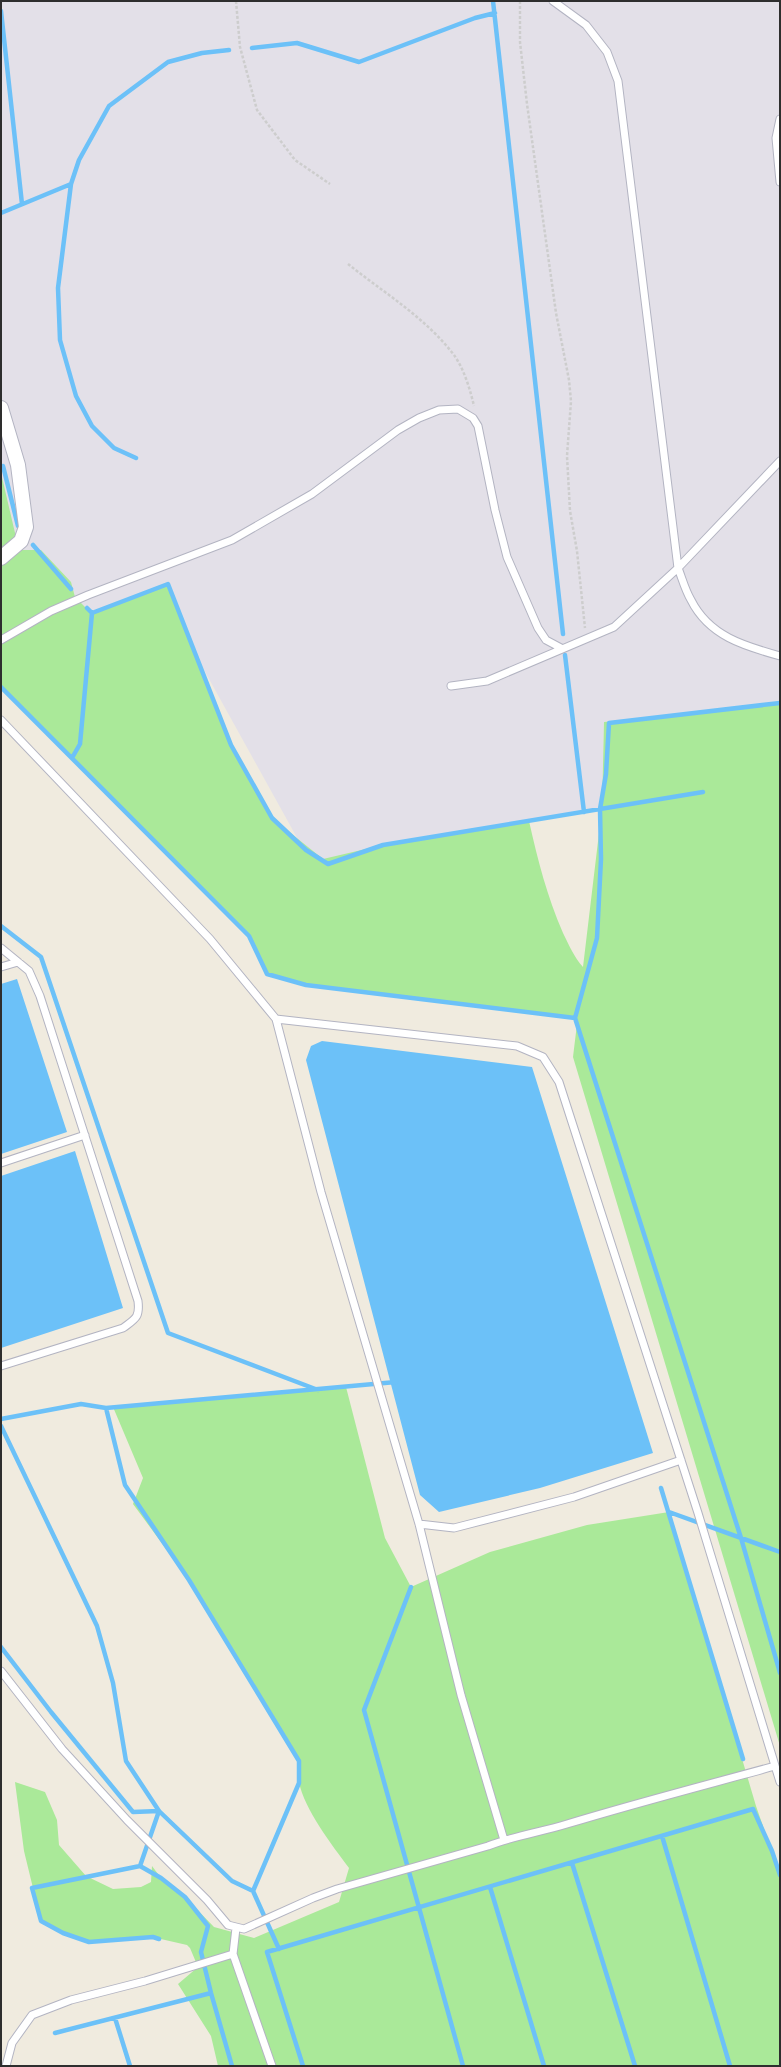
<svg xmlns="http://www.w3.org/2000/svg" width="781" height="2067" font-family="'IBM Plex Sans',sans-serif">
<style>
.industrial{fill:#e3e0e8}
.green{fill:#aae999}
.water{fill:#6cc1f8}
.lines{fill:none;stroke-linecap:round;stroke-linejoin:round}
.stream{stroke:#6cc1f8;stroke-width:4.5}
.service-casing{stroke:#b3b4c2;stroke-width:9}
.minor-casing{stroke:#b3b4c2;stroke-width:16}
.path{stroke:#cdcdcd;stroke-width:2.5;stroke-dasharray:3 2;stroke-linecap:butt}
.service{stroke:#fff;stroke-width:7}
.minor{stroke:#fff;stroke-width:14}
</style>
<rect width="100%" height="100%" fill="#f0ebdf"/>
<path class="industrial" d="M 1,1 L 780,1 L 780,703 L 604,722 L 602,808 L 311,863 L 168,605 L 1,621 Z"/>
<path class="green" d="M 1,473 L 19,550 L 41,550 L 71,582 L 75,597 L 91,613 L 168,584 L 231,745 L 273,819 L 323,859 L 383,845 L 529,821 C 538,861 547,896 563,933 C 569,945 574,957 583,967 L 602,808 L 604,722 L 780,703 L 780,1746 L 573,1057 L 577,1024 L 575,1018 L 306,985 L 267,974 L 249,936 L 1,688 Z
M 346,1387 L 385,1538 L 411,1587 L 490,1552 L 587,1525 L 669,1512 L 756,1806 L 780,1875 L 780,2066 L 218,2066 L 211,2036 L 178,1984 L 198,1967 L 190,1948 L 187,1945 L 152,1937 L 89,1942 L 63,1933 L 41,1921 L 24,1851 L 15,1782 L 45,1792 L 57,1820 L 59,1845 L 86,1876 L 113,1889 L 141,1887 L 151,1882 L 152,1866 L 161,1878 L 185,1897 L 214,1927 L 254,1938 L 339,1902 L 349,1868 C 332,1845 304,1809 299,1782 C 298,1776 299,1768 299,1761 L 189,1580 L 133,1504 L 143,1478 L 113,1407 Z"/>
<path class="water" d="M 17,979 L 67,1132 L 1,1154 L 1,984 Z
M 322,1041 L 532,1067 L 653,1453 L 540,1488 L 439,1512 L 420,1495 L 306,1060 L 311,1046 Z
M 75,1151 L 123,1308 L 1,1348 L 1,1176 Z"/>
<g class="lines">
<path class="stream" d="M 493,1 L 563,634
M 1,11 L 22,204
M 252,48 L 297,43 L 359,62 L 475,18 L 495,13
M 1,213 L 71,184
M 136,458 L 114,448 L 92,426 L 76,396 L 60,340 L 58,288 L 71,184 L 79,160 L 109,106 L 168,62 L 202,53 L 229,50
M 3,466 L 18,526
M 33,545 L 71,589
M 92,613 L 168,584 L 231,745 L 272,818 L 306,850 L 328,864 L 383,845 L 703,792
M 565,655 L 584,812
M 1,687 L 249,936 L 267,974 L 306,985 L 575,1018
M 780,703 L 609,723 L 606,774 L 600,809 L 601,859 L 597,938 L 575,1018 L 741,1538 L 780,1673
M 72,758 L 80,744 L 92,613 L 87,608
M 1,926 L 41,957 L 168,1333 L 318,1390
M 106,1408 L 125,1485 L 189,1580 L 299,1761 L 299,1783 L 253,1891
M 1,1419 L 81,1404 L 106,1408 L 396,1382
M 1,1426 L 97,1626 L 113,1683 L 126,1761 L 159,1811 L 232,1881 L 253,1891 L 279,1949
M 661,1488 L 743,1759
M 669,1512 L 780,1552
M 411,1587 L 364,1710 L 463,2066
M 1,1647 L 51,1712 L 133,1812 L 159,1811
M 662,1836 L 730,2066
M 572,1863 L 635,2066
M 140,1866 L 159,1811
M 490,1887 L 544,2066
M 159,1939 L 153,1937 L 89,1942 L 63,1933 L 41,1921 L 32,1888 L 140,1866 L 161,1878 L 185,1897 L 208,1926 L 201,1952 L 211,1993 L 232,2066
M 115,2018 L 130,2066
M 55,2033 L 211,1993
M 303,2066 L 267,1952 L 753,1809 L 772,1851 L 780,1875"/>
<g class="service-casing">
<path id="service" d="M 553,1 L 586,25 L 607,52 L 618,81 L 678,568 C 682,578 685,590 691,600 C 709,636 744,646 780,656
M 780,119 L 776,138 L 780,182
M 1,640 L 51,611 L 88,595 L 232,540 L 312,494 L 398,430 L 419,418 L 439,410 L 458,409 L 473,418 L 478,426 L 495,510 L 507,557 L 538,628 L 546,640 L 561,648
M 451,686 L 487,681 L 614,627 L 678,568 L 780,461
M 1,720 L 210,939 L 276,1019 L 321,1192 L 419,1524 L 461,1695 L 504,1840
M 1,948 L 29,971 L 40,996 L 138,1301 C 140,1318 135,1319 123,1328 L 1,1366
M 1,967 L 18,962
M 276,1019 L 517,1046 L 543,1057 L 559,1082 L 698,1513 L 780,1782
M 1,1163 L 85,1135
M 419,1524 L 454,1528 L 574,1497 L 681,1460
M 1,1671 L 62,1749 L 127,1820 L 207,1900 L 228,1925 L 244,1929 L 313,1898 L 337,1889 L 488,1846 C 513,1836 541,1832 567,1824 C 636,1803 706,1785 775,1766
M 236,1928 L 233,1954 L 272,2066
M 6,2066 L 12,2043 L 32,2015 L 71,2000 L 145,1981 L 233,1954"/>
</g>
<g class="minor-casing">
<path id="minor" d="M 1,408 L 18,465 L 26,527 L 21,541 L 1,558"/>
</g>
<path class="path" d="M 236,1 L 240,47 L 257,110 L 295,160 L 330,184
M 520,1 L 520,42 L 527,104 L 556,313 L 569,380 L 571,401 L 567,456 L 570,511 L 577,551 L 585,628
M 348,264 C 383,292 426,318 454,355 C 464,369 470,389 474,406"/>
<use href="#service" class="service"/>
<use href="#minor" class="minor"/>
</g>
<rect width="781" height="2067" fill="none" stroke="#2e2e2e" stroke-width="4"/>
</svg>
